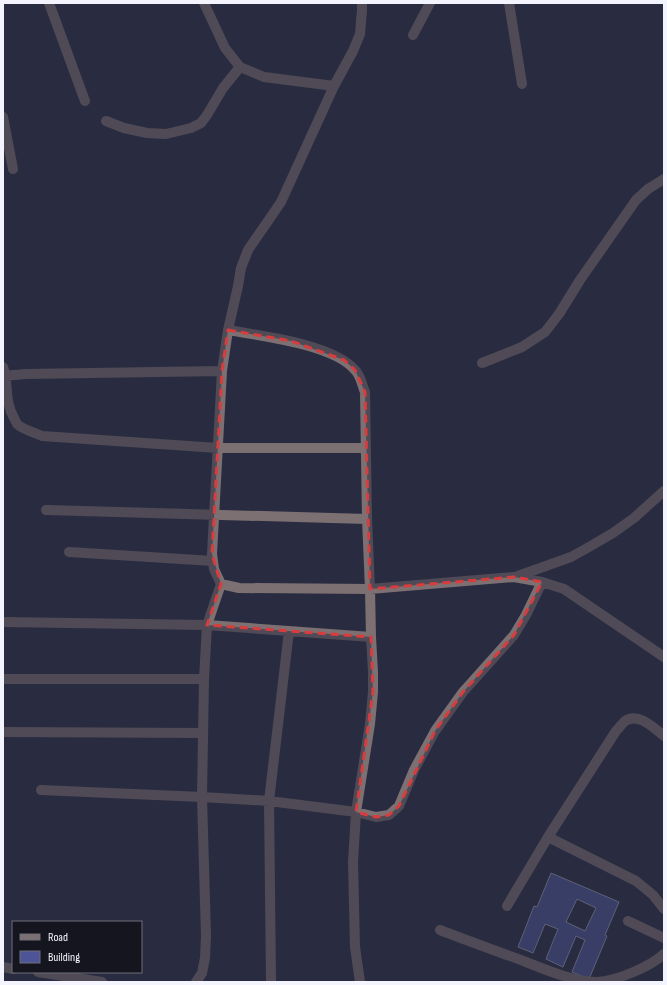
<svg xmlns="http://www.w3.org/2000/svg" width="667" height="985" font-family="'Sofia Sans Condensed',sans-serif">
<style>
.building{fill:#4d5498;stroke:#9ca0b9;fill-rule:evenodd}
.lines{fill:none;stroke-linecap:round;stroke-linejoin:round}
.service{stroke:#7d7072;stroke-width:10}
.minor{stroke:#7d7072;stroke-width:10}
.marked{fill:none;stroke:#d93c3d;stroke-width:3;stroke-dasharray:8 5;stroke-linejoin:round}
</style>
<rect width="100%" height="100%" fill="#292c40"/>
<path class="building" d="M 551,873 L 619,902 L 605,935 L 607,936 L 589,979 L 572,972 L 585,940 L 576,936 L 563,967 L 546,959 L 558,929 L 545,924 L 533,953 L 518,947 L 534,906 L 537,907 ZM 577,899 L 596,908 L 585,931 L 566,922 Z"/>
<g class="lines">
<path class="service" d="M 482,363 L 522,347 L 545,332 L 559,314 L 580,280 L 636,200 L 648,189 L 664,179
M 548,837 L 636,881 L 653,895 L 664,909
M 507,906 L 548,837 L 616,731 C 619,728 622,724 625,721 C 639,712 654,728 664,736
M 628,921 L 664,938
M 440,930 C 468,941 497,951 526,962 C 546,970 575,982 597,982 C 616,981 650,967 664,954"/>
<path class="minor" d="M 49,3 L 85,101
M 204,3 L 225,48 L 240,67 L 264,77 L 334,86
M 362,3 L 362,10 L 360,34 L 353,51 L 334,86 L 281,202 L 268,221 L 248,250 L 241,268 L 238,286 L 228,330 L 222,371 L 212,554 L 214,569 L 221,584 L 239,588 L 370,589 L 514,577 L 542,582 L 564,589 L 664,657
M 509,3 L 522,84
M 413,35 L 430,3
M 3,117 L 13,169
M 106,121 L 124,128 L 147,133 L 166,134 L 191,128 L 201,123 L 207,115 L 223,88 L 240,67
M 228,330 C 261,336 333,344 355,370 C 361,376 362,385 365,392 L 367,519 L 370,589 L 371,637 L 373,672 L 373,692 L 370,724 L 356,812 L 353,862 L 355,947 L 360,982
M 3,367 C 9,384 4,401 14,418 C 14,419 17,423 17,424 C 22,429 35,433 42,436 L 218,448 L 366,448
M 3,376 L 26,374 L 222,371
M 46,510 L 367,519
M 69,552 L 213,561
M 515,577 L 571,557 L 589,547 L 613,533 L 634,518 L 664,491
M 3,622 L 207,625 L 371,637
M 3,679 L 204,679
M 3,732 L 203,733
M 41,790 L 202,797 L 269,801 L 356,812 L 376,817 L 389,815 L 399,806 L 414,770 L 435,731 L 463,692 L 514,635 L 526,615 L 542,582
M 3,967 L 13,969
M 38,972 L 102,982
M 271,980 L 269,801 L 289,631
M 196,982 L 202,973 L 205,958 L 206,936 L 202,797 L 204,679 L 207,625 L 221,584"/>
</g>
<path d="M0 0H667V985H0ZM 228,330 L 291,341 L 344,360 L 355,370 L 365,392 L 370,589 L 514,577 L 542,582 L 514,635 L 463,692 L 435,731 L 399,806 L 389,815 L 376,817 L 356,812 L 373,692 L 371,637 L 207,625 L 221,584 L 212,554 L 222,371 Z" fill="#292c40" fill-opacity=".55" fill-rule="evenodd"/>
<path class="marked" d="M 228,330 L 291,341 L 344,360 L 355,370 L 365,392 L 370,589 L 514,577 L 542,582 L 514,635 L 463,692 L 435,731 L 399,806 L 389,815 L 376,817 L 356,812 L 373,692 L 371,637 L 207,625 L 221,584 L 212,554 L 222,371 Z"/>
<rect width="667" height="985" fill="none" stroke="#f3f4fd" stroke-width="8"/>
<rect x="12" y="921" width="130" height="52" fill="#14151e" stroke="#6d6e77"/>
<rect x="20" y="934" width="20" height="6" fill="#7d7072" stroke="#6d6e77"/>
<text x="48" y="941" font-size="12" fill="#f3f4fd">Road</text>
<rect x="20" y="951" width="20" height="12" fill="#4d5498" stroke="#6d6e77"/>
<text x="48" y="961" font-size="12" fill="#f3f4fd">Building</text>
</svg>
